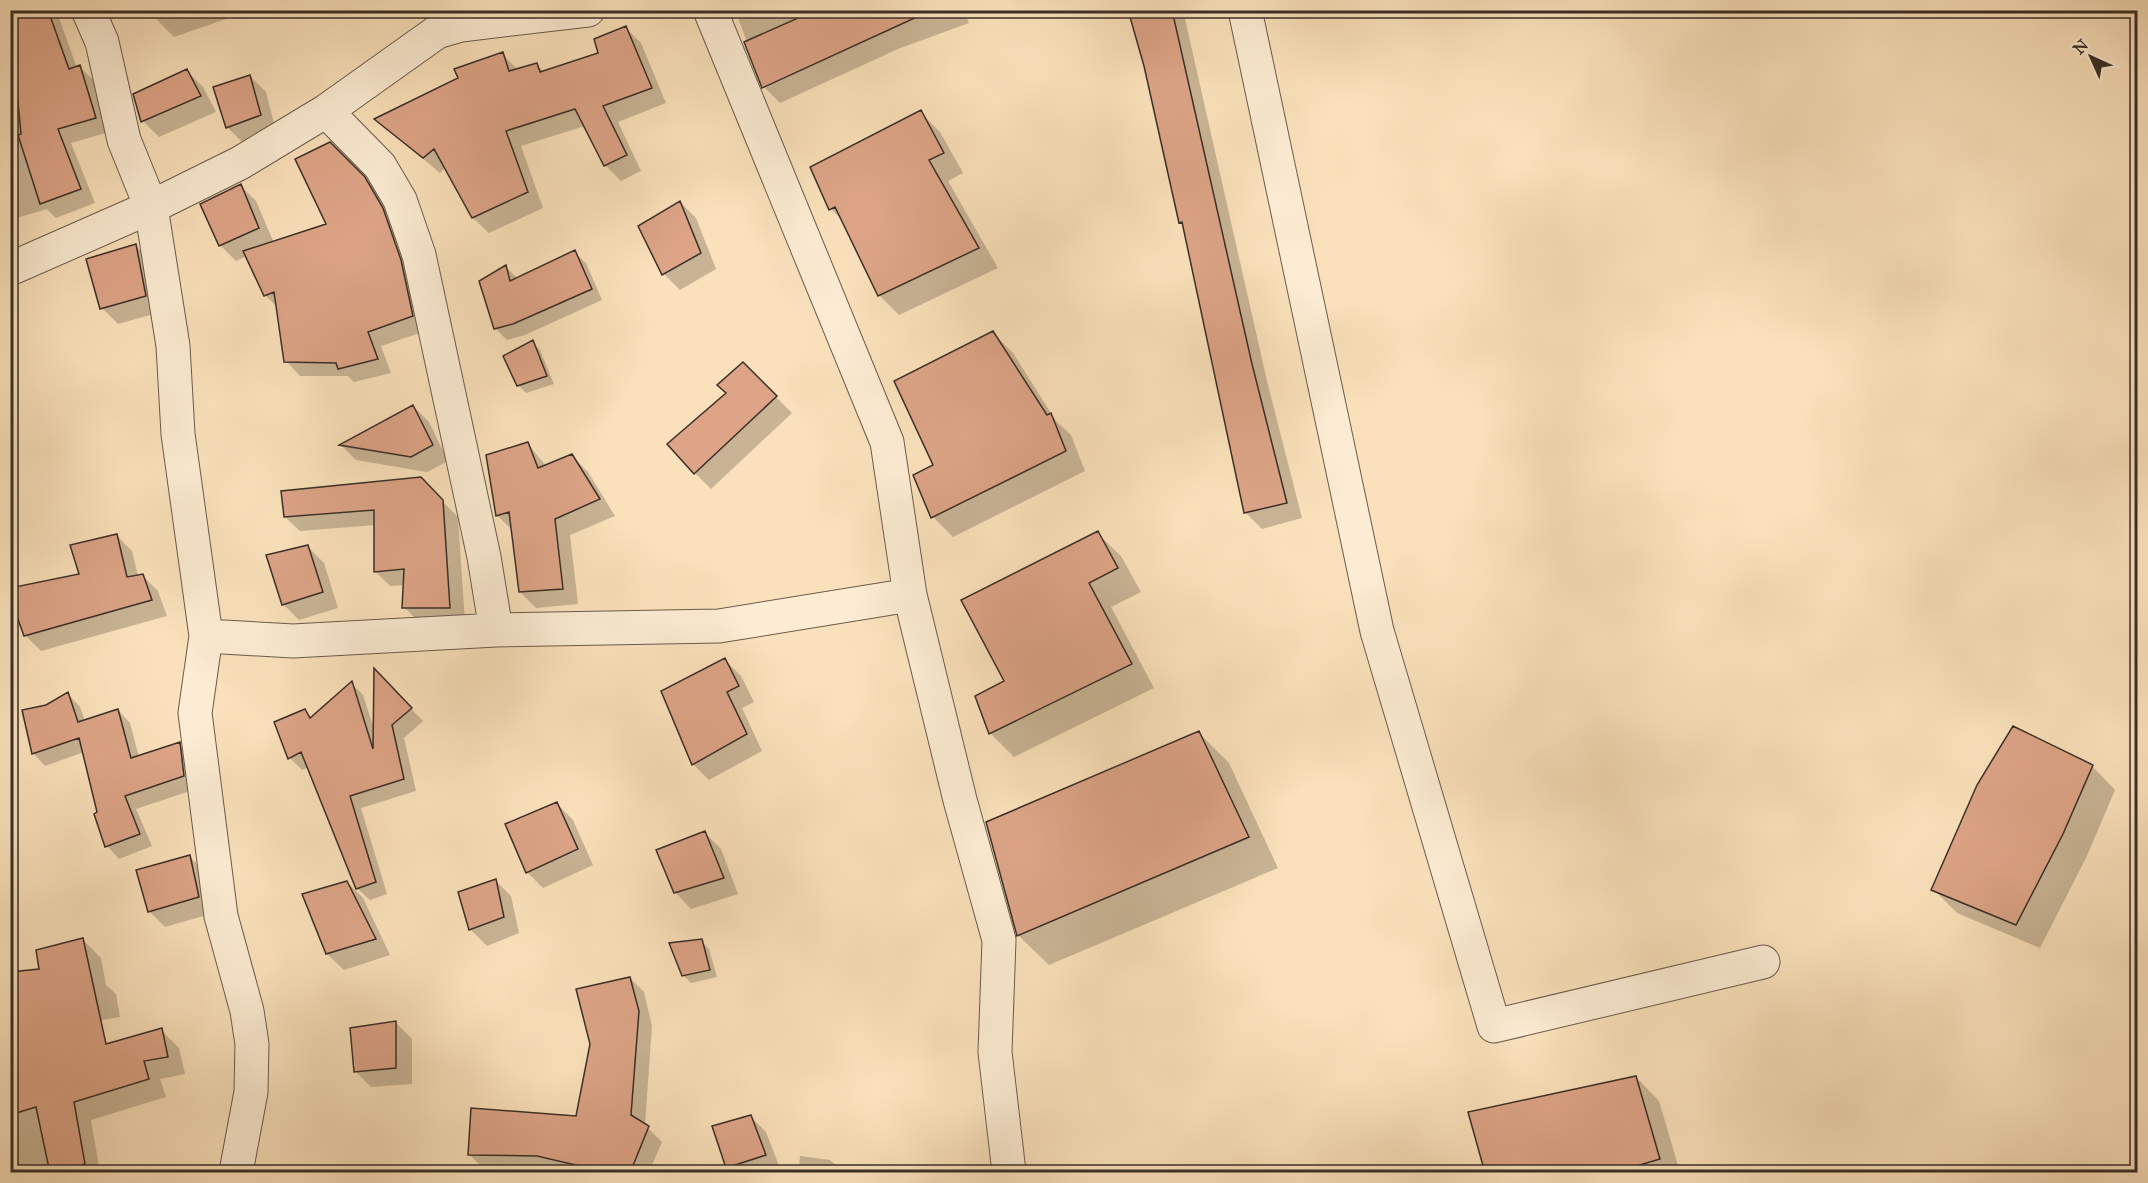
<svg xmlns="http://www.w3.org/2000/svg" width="2148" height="1183" font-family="'IM FELL Great Primer',serif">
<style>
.shadow{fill:#0003}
.building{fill:#dda487;stroke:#3a2e27;stroke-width:1.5}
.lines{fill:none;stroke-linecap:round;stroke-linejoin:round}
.minor-casing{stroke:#6a5b4c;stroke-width:35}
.minor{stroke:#fcecd3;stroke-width:33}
</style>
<rect width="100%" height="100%" fill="#fae1bb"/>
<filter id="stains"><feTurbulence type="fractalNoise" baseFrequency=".00333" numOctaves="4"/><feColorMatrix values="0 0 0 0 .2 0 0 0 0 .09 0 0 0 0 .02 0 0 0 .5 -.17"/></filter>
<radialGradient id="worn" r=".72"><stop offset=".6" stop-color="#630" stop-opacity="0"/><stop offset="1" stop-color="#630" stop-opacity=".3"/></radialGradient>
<path class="shadow" d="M 31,10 L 51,10 L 59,18 L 77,68 L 80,67 L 94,81 L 109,132 L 71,143 L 95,203 L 56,218 L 47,209 L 10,220 L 10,20 Z
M 153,10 L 252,10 L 174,37 L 158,21 Z
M 735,10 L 964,10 L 969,23 L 898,49 L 780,103 L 764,87 Z
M 1131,10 L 1183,10 L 1267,381 L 1302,518 L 1262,529 L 1246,513 L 1184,226 L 1181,222 Z
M 626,28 L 641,43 L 666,103 L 618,122 L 641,171 L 621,181 L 605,165 L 585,126 L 521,146 L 543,208 L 489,233 L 473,218 L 446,167 L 440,173 L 377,120 L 502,54 L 518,70 L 537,65 L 544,72 L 600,53 Z
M 187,71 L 203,87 L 216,112 L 159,137 L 143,121 L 135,94 Z
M 250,76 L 266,92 L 276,131 L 244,144 L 228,128 L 215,88 Z
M 920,112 L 940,132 L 963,173 L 948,181 L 998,268 L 899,315 L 879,295 L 844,222 L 831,209 Z
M 330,144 L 379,193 L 397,224 L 426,331 L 381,346 L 391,373 L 354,382 L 348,376 L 300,376 L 286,361 L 278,308 L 265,295 L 247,256 L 236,261 L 220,245 L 240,185 L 256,201 L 274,243 L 328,225 Z
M 680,202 L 696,218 L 716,269 L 680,290 L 664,274 Z
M 136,246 L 152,262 L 161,312 L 118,324 L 102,308 Z
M 574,252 L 586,263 L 602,300 L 525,335 L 507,340 L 495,328 L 506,267 L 518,279 Z
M 993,333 L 1013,353 L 1056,421 L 1071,435 L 1085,471 L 953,537 L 933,517 L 935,466 Z
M 532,342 L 540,350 L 554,384 L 526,393 L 518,385 Z
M 743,364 L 792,413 L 711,489 L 695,473 Z
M 413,406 L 429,422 L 448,461 L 427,472 L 356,460 L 341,445 Z
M 528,444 L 546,466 L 572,456 L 588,472 L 615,516 L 570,535 L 578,604 L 536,608 L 520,592 L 513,531 L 497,515 Z
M 420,479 L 458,517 L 465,622 L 419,622 L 404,607 L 405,585 L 390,586 L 375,571 L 375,525 L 300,531 L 285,517 Z
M 1097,533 L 1121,556 L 1141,592 L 1111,607 L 1154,688 L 1014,757 L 990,733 L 1006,681 Z
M 116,535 L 132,551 L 138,576 L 142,575 L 158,591 L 167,616 L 41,651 L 25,635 Z
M 308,547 L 324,563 L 338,608 L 299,620 L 283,604 Z
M 725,660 L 741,676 L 754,702 L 742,708 L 762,751 L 709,780 L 693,764 Z
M 375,672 L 423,721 L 404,738 L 416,791 L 361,808 L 387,894 L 370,900 L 357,888 L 309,767 L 302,770 L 290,758 L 305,711 L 312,718 L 351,683 L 363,695 L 374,729 Z
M 68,694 L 80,707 L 85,721 L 118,710 L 130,723 L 139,757 L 179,744 L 192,756 L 196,789 L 136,809 L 152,846 L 119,859 L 107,846 L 84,752 L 45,766 L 33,753 L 46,706 Z
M 1199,733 L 1229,763 L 1278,868 L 1049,965 L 1018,935 Z
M 2092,766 L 2115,790 L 2086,858 L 2040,948 L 1957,913 L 1933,889 Z
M 557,804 L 573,820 L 593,865 L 543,888 L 527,872 Z
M 705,833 L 721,849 L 738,894 L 691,909 L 675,892 Z
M 190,857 L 206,873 L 214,913 L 165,927 L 149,911 Z
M 495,880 L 511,896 L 519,933 L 487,946 L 471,930 L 460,893 Z
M 347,882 L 363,898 L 390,955 L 344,970 L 327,954 Z
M 83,940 L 101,958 L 106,985 L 116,994 L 120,1017 L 10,1036 Z
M 701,941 L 709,949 L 717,977 L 691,983 L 683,975 Z
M 630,978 L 644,992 L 652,1026 L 645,1125 L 662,1142 L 649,1172 L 538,1172 L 539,1169 L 483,1168 L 469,1154 L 578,1118 Z
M 2138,1019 L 2138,1033 L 2132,1025 Z
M 396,1023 L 412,1039 L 412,1084 L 371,1087 L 355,1071 Z
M 161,1030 L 179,1048 L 185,1074 L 160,1079 L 166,1097 L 91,1120 L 100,1172 L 10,1172 L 10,1071 L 105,1043 L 107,1045 Z
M 1636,1077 L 1659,1101 L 1680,1172 L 1486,1172 Z
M 750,1116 L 766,1132 L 781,1171 L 733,1172 L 728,1167 Z
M 800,1156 L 830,1160 L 838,1167 L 837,1172 L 799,1172 Z"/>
<path class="building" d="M 27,10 L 48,10 L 69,69 L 80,65 L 96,118 L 58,129 L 81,189 L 40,204 L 18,135 L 21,134 L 14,62 L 10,64 L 10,18 Z
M 816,10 L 932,10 L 762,88 L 744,42 Z
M 1128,10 L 1172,10 L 1252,364 L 1287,503 L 1244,513 L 1182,222 L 1179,223 L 1144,66 Z
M 626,26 L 652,88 L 603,106 L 627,155 L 604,166 L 575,109 L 506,131 L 528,192 L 472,218 L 434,149 L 423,158 L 374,119 L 458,78 L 454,69 L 503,52 L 509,71 L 537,63 L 540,72 L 598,53 L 594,39 Z
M 187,69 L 201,96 L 141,122 L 133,94 Z
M 250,75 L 261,115 L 226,128 L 213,87 Z
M 921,110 L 944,153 L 929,160 L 979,248 L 878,296 L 835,207 L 829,210 L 810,167 Z
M 330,142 L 365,177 L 383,208 L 401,260 L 413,316 L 368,332 L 378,359 L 338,369 L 336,363 L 284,362 L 274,292 L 264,296 L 243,251 L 326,224 L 295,159 Z
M 241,184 L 259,228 L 219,246 L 200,204 Z
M 680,201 L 701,253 L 662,275 L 638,226 Z
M 136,244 L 146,296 L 100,309 L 86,259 Z
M 575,250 L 592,289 L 513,324 L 494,329 L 479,281 L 506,265 L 510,281 Z
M 993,331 L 1047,415 L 1051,413 L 1066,451 L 931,518 L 913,475 L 933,465 L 894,381 Z
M 533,340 L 547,376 L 517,386 L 503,356 Z
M 743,362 L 777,396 L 694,474 L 667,444 L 726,393 L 717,385 Z
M 413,405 L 433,445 L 411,457 L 339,445 Z
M 528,442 L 538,468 L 572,454 L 600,499 L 555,519 L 563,589 L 519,592 L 509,512 L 496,516 L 486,455 Z
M 421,477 L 443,500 L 450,608 L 402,608 L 404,569 L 374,572 L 374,510 L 284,517 L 281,491 Z
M 1098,531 L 1118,568 L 1089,583 L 1132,664 L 989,734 L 975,696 L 1004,681 L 961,600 Z
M 117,534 L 127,577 L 143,574 L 152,600 L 24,636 L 10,597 L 10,588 L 79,574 L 70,545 Z
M 308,545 L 323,592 L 282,605 L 266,555 Z
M 725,658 L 739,686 L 727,692 L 747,734 L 692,765 L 661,691 Z
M 374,668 L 412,708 L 392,725 L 404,779 L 350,796 L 376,882 L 356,889 L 301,752 L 288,759 L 274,722 L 305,709 L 310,718 L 352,681 L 373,749 Z
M 68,692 L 78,722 L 118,709 L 131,758 L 180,742 L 184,776 L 125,796 L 140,834 L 105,847 L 94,814 L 97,812 L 79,738 L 32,754 L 22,710 L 46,705 Z
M 2013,726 L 2093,765 L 2063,834 L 2016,925 L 1931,890 L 1977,785 Z
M 1199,731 L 1249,837 L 1017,936 L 986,822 Z
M 557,802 L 578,849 L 526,873 L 505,824 Z
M 705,831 L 724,878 L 674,893 L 656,850 Z
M 190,855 L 199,897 L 148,912 L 136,870 Z
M 496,879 L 504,917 L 469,930 L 458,892 Z
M 347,881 L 376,939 L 326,954 L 302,894 Z
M 83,938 L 106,1044 L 162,1028 L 168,1057 L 144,1061 L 149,1079 L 74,1102 L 85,1164 L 50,1173 L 36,1107 L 10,1115 L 10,972 L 39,969 L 36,950 Z
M 702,939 L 710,970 L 682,976 L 669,943 Z
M 630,977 L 639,1011 L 631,1115 L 649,1126 L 630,1173 L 610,1173 L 537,1156 L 468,1155 L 471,1108 L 576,1116 L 590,1044 L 576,989 Z
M 396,1021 L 396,1068 L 354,1072 L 350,1028 Z
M 1636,1076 L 1660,1159 L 1613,1173 L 1485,1173 L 1468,1112 Z
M 751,1115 L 766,1155 L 726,1168 L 712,1126 Z"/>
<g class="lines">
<g class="minor-casing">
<path id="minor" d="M 88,10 L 102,42 L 124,140 L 151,207 L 173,346 L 178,434 L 206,636 L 195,713 L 221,916 L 247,1011 L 252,1044 L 251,1092 L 236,1172
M 710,10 L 887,442 L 910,595 L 960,800 L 999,940 L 995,1052 L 1009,1172
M 1245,10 L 1377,631 L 1494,1026 L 1763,962
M 326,111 L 380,166 L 400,200 L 419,255 L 484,557 L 496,630
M 10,269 L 151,207 L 240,163 L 326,111 L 437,32 L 461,25 L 588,10
M 206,636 L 293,641 L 496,630 L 719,626 L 910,595"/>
</g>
<use href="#minor" class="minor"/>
</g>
<rect width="2148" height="1183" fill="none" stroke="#fae1bb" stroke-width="36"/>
<rect x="12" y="12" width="2124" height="1159" fill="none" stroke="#3a2e27" stroke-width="3"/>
<rect x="18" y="18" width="2112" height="1147" fill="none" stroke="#3a2e27" stroke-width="1.5"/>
<g transform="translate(2091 57) rotate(315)" stroke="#fcecd3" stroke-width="4.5" paint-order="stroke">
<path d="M0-4.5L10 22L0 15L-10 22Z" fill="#3a2e27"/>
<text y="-9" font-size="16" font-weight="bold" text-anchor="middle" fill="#3a2e27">N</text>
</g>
<rect width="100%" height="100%" filter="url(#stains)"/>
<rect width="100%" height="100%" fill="url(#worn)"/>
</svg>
